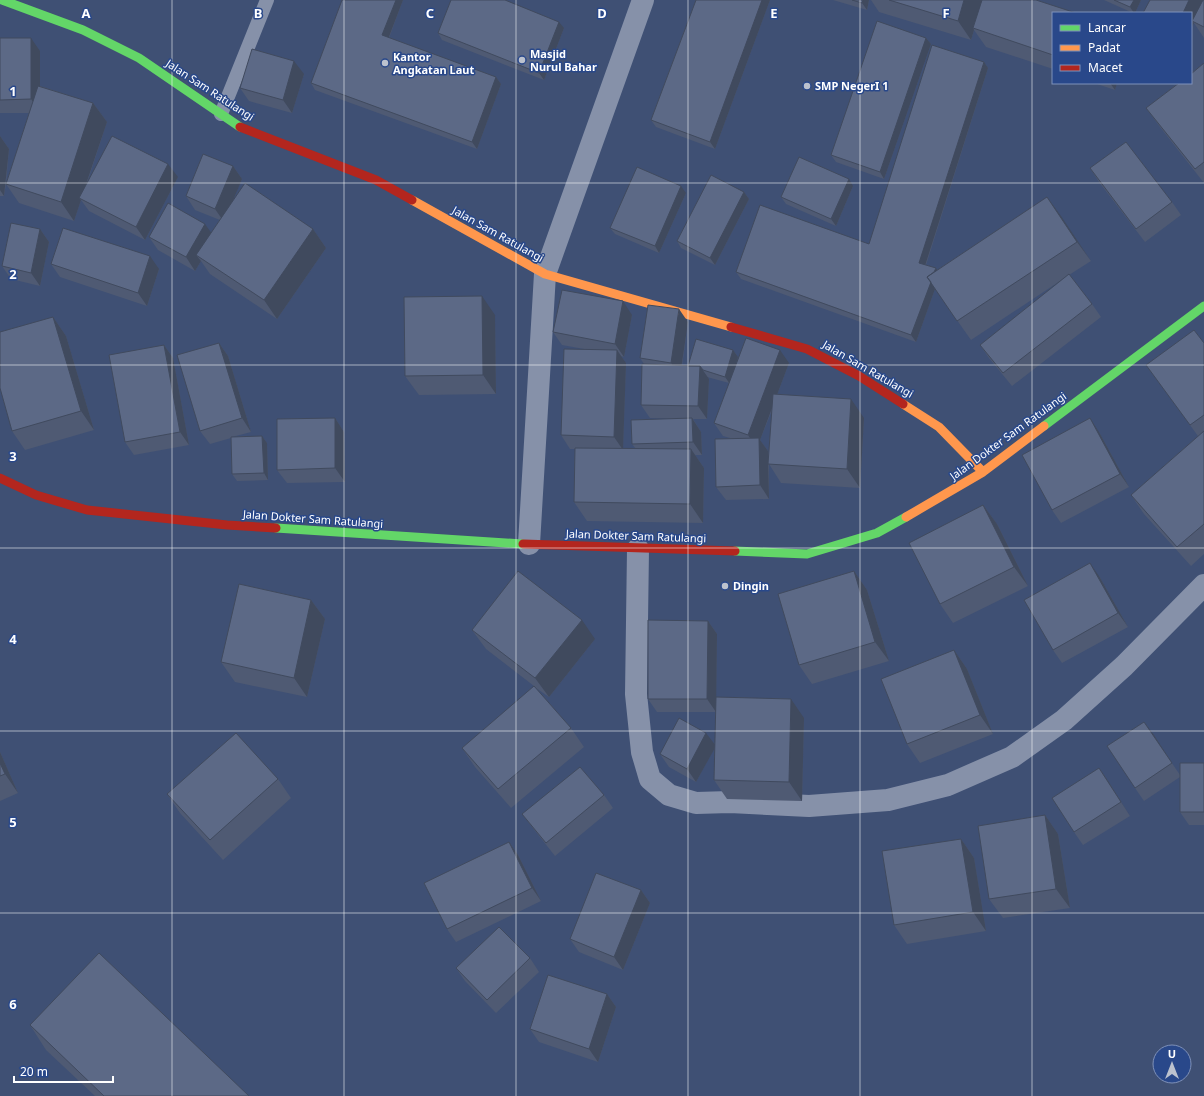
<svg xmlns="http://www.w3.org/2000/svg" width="1204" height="1096" font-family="'Noto Sans',sans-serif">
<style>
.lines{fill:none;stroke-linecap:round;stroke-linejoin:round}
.lane{stroke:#8691a9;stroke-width:14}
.street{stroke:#8691a9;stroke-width:22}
.fast{stroke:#63d668;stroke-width:9}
.slow{stroke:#ff974d;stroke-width:9}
.jam{stroke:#b3261e;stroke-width:9}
.wall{fill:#4f5a73;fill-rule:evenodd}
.shaded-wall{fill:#404a5e}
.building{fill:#5c6986;stroke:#404a5e}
.grid{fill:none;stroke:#fff;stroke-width:1;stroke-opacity:0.55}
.poi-dot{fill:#bcc2ce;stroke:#29488a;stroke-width:1.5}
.labels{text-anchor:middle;stroke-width:3;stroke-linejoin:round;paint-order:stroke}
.poi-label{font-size:11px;font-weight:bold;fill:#fff;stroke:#29488a;text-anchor:start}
.street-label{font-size:11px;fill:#fff;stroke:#29488a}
.grid-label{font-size:13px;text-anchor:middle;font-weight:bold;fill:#fff;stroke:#29488a;stroke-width:3;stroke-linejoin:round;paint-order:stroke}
</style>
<rect width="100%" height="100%" fill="#3f5074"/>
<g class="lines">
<path class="lane" d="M 221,114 L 267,0"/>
<path class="street" d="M 529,544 L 545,274 L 643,0
M 638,549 L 636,694 L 642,752 L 650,779 L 669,795 L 696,803 L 730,802 L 809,806 L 888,800 L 948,785 L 1012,757 L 1064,720 L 1124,666 L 1204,585"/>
<path class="fast" d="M 2,0 L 83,30 L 139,58 L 240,127
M 1044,426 L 1204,306
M 276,528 L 523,544
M 735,551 L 807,554 L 877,533 L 906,517"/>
<path class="slow" d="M 412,200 L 545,274 L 731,327
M 903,404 L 939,427 L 983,472
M 906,517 L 983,472 L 1044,426"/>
<path class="jam" d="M 240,127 L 376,180 L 412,200
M 731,327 L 807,349 L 859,376 L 903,404
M 0,478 L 36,495 L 87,510 L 227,525 L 276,528
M 523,544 L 735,551"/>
</g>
<path class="wall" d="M 342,0 L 403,0 L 389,38 L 496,77 L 501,84 L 477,149 L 315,90 L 311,83 Z
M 696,0 L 770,0 L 715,149 L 656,127 L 651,120 Z
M 833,0 L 869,0 L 867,10 Z
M 871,0 L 1036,0 L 1053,13 L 1053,69 L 986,47 L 974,30 L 971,40 L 879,12 Z
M 1104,0 L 1141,0 L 1135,13 L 1133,13 Z
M 1204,0 L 1204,38 L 1194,23 L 1191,29 L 1191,13 Z
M 564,28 L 544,80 L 442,40 L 438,33 Z
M 0,38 L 40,51 L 40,86 L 93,103 L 107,122 L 86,186 L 178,177 L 145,240 L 89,211 L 81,200 L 74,221 L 19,203 L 6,184 L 4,196 L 0,196 L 0,136 L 9,149 L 6,184 L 29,113 L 0,113 Z
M 926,38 L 931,44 L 884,179 L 836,162 L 831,155 Z
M 984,62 L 988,68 L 926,265 L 936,268 L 937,270 L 1047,197 L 1091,261 L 1069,275 L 1092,304 L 1101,317 L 1012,386 L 989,358 L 980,345 L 1063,279 L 971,340 L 935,289 L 916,342 L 741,279 L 736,272 L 869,244 Z
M 1204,63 L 1204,183 L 1160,127 L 1146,108 Z
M 304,74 L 292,113 L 249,101 L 240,88 Z
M 1094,83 L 1117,83 L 1115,90 Z
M 233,166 L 242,179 L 232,202 L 313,229 L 326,248 L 277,319 L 210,274 L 201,261 L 195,271 L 158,250 L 149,237 L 211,233 L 220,220 L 195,210 L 186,196 Z
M 1090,168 L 1172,202 L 1181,215 L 1145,242 L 1099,182 Z
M 853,186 L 836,226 L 786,204 L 781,197 Z
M 744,192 L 749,199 L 715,265 L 681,248 L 677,241 Z
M 686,193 L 659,253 L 615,234 L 610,228 Z
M 40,229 L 49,242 L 40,286 L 11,279 L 2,266 Z
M 51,264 L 159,269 L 147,306 L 60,277 Z
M 495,315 L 496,394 L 419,395 L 405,376 Z
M 632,315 L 624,357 L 621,356 L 626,363 L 623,448 L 636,449 L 632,444 L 682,419 L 650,418 L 641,405 L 644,364 L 640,358 L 688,322 L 682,366 L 688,366 L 733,350 L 738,357 L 735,365 L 789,363 L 777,395 L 864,418 L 860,488 L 781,483 L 769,464 L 769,499 L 726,500 L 716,487 L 730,438 L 723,436 L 714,423 L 729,383 L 707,377 L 709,379 L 707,419 L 693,419 L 701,432 L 702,455 L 695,455 L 704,468 L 703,523 L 587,521 L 574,502 L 575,449 L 570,449 L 561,435 L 584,349 L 562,345 L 553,332 ZM 772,410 L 768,460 L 768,451 L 760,440 Z
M 53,317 L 66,336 L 94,430 L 25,450 L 12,431 Z
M 219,343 L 228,356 L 251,432 L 232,437 L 262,436 L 267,443 L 268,480 L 237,481 L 232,474 L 231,438 L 210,444 L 200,431 Z
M 1204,343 L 1204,554 L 1191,566 L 1144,514 L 1131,495 L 1198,436 L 1146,365 Z
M 164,345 L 173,358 L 189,445 L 134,455 L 125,442 Z
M 335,418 L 344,432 L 345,482 L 287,483 L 277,470 Z
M 1099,432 L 1129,487 L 1061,523 L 1052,510 Z
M 983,505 L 997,524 L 1028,586 L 953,623 L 940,604 Z
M 854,571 L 867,590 L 889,661 L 812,684 L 799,665 Z
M 1099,576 L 1128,627 L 1062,663 L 1053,650 Z
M 311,600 L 325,619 L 307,697 L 235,682 L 221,662 Z
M 708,621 L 717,634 L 716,697 L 804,718 L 802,801 L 727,799 L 714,780 L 715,747 L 696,782 L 669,767 L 660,754 L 715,745 L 716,712 L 657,712 L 648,699 Z
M 472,630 L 595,639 L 549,697 L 536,688 L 571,728 L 584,747 L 511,808 L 475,767 L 462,748 L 534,686 L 486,649 Z
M 954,650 L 967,669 L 993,734 L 920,763 L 907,744 Z
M 1144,722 L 1180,775 L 1204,763 L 1204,825 L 1189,825 L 1180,812 L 1180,777 L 1144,801 L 1135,788 Z
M 0,752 L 18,793 L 0,801 Z
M 1099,768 L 1108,781 L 1130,816 L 1083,845 L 1074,832 Z
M 278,779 L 291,798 L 223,860 L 180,813 L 167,794 Z
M 604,795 L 613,808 L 555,856 L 532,827 L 522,814 Z
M 1045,815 L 1058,834 L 1070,908 L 1003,918 L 989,899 Z
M 961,839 L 974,858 L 986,931 L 907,944 L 894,925 Z
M 509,842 L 518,855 L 541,901 L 456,942 L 447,929 Z
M 641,890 L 650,903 L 623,970 L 579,952 L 570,939 Z
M 530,958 L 539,972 L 496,1013 L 465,981 L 456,968 Z
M 607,994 L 616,1007 L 598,1062 L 539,1042 L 530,1029 Z
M 30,1025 L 249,1096 L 95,1096 L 46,1050 Z"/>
<path class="shaded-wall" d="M 396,0 L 403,0 L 387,42 L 382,35 Z
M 762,0 L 770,0 L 715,149 L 710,142 Z
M 863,0 L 869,0 L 867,10 L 862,3 Z
M 964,0 L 983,0 L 973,28 L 974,30 L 971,40 L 958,21 Z
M 1134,0 L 1141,0 L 1135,13 L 1134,13 L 1130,7 Z
M 1189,0 L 1204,0 L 1192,21 L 1194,23 L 1191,29 L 1191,13 L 1183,13 Z
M 559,22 L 564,28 L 544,80 L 539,73 Z
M 31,38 L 40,51 L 40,112 L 31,99 Z
M 926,38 L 931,44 L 884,179 L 880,172 Z
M 294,61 L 304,74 L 292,113 L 283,100 Z
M 984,62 L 988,68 L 924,269 L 919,263 Z
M 496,77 L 501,84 L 477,149 L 472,142 Z
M 1110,83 L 1117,83 L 1115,90 Z
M 93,103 L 107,122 L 81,199 L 79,198 L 81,200 L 74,221 L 61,202 Z
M 0,136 L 9,149 L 4,196 L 0,190 Z
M 168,164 L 178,177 L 145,240 L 136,227 Z
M 233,166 L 242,179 L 224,222 L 215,209 Z
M 849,179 L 853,186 L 836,226 L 831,219 Z
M 681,186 L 686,193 L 659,253 L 655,246 Z
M 744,192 L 749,199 L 715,265 L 710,258 Z
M 1047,197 L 1061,216 L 1091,261 L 1077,242 Z
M 205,224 L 215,238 L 196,255 L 201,261 L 195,271 L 186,257 Z
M 40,229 L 49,242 L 40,286 L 31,273 Z
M 313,229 L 326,248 L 277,319 L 264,300 Z
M 150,256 L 159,269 L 147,306 L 138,293 Z
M 936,268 L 940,275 L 916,342 L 911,335 Z
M 482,296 L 495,315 L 496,394 L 483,375 Z
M 623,301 L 632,315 L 624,357 L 615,344 Z
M 679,309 L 688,322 L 680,376 L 671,363 Z
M 53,317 L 66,336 L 94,430 L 81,411 Z
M 219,343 L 228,356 L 251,432 L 242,418 Z
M 164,345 L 173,358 L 189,445 L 180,432 Z
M 617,350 L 626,363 L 623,450 L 614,437 Z
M 733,350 L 738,357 L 730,384 L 725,377 Z
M 780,350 L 789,363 L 760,440 L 768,451 L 769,499 L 760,485 L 757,449 L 748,435 Z
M 700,366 L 709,379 L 707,419 L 698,406 Z
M 851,399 L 864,418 L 860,488 L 847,469 Z
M 335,418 L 344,432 L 345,482 L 335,468 Z
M 692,418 L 701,432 L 702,455 L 693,442 Z
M 1090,418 L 1099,432 L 1129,487 L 1120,474 Z
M 262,436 L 267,443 L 268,480 L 264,473 Z
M 691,449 L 704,468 L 703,523 L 690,504 Z
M 983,505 L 997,524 L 1028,586 L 1014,567 Z
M 1090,563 L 1099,576 L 1128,627 L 1118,613 Z
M 854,571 L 867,590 L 889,661 L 875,642 Z
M 311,600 L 325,619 L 307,697 L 294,678 Z
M 582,620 L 595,639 L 549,697 L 535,678 Z
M 708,621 L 717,634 L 716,712 L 707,699 Z
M 954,650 L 967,669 L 993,734 L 980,715 Z
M 791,699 L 804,718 L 802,801 L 789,782 Z
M 1144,722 L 1154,735 L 1181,777 L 1172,763 Z
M 706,733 L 716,746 L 696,782 L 687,769 Z
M 0,752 L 18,793 L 5,774 L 0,763 Z
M 1099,768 L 1108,781 L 1130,816 L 1121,802 Z
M 1045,815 L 1058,834 L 1070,908 L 1056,889 Z
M 961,839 L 974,858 L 986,931 L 973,912 Z
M 509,842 L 518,855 L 541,901 L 532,888 Z
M 641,890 L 650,903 L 623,970 L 614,957 Z
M 607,994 L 616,1007 L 598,1062 L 589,1049 Z"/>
<path class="building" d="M 342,0 L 396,0 L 382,35 L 496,77 L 472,142 L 311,83 Z
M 451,0 L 505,0 L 559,22 L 539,73 L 438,33 Z
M 696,0 L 762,0 L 710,142 L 651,120 Z
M 852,0 L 863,0 L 862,3 Z
M 889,0 L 964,0 L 958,21 Z
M 982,0 L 1036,0 L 1076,13 L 1053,13 L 1053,55 L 973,28 Z
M 1114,0 L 1134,0 L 1130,7 Z
M 1150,0 L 1189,0 L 1183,13 L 1143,13 Z
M 1203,0 L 1204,0 L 1204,27 L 1192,21 Z
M 877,21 L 926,38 L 880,172 L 831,155 Z
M 0,38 L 31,38 L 31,99 L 0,100 Z
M 932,45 L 984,62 L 919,263 L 936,268 L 934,272 L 927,277 L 931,282 L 911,335 L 736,272 L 760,205 L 869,244 Z
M 252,49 L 294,61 L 283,100 L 240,88 Z
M 1204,63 L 1204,162 L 1195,169 L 1146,108 L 1179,83 L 1191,83 L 1191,74 Z
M 38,86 L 93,103 L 61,202 L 6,184 Z
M 112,136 L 168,164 L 136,227 L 79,198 Z
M 1126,142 L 1172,202 L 1136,229 L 1090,168 Z
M 203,154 L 233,166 L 215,209 L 186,196 Z
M 799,157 L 849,179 L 831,219 L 781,197 Z
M 637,167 L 681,186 L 655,246 L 610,228 Z
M 711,175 L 744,192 L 710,258 L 677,241 Z
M 245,183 L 313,229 L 264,300 L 196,255 Z
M 1047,197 L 1077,242 L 957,321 L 927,277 Z
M 168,203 L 205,224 L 186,257 L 149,237 Z
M 11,223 L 40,229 L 31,273 L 2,266 Z
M 63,228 L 150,256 L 138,293 L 51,264 Z
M 1069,274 L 1092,304 L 1003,373 L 980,345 Z
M 562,290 L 623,301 L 615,344 L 553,332 Z
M 482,296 L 483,375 L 405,376 L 404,297 Z
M 648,305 L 679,309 L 671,363 L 640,358 Z
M 53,317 L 81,411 L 12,431 L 0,388 L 0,332 Z
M 1194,330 L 1204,343 L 1204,415 L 1190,425 L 1146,365 Z
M 746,338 L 780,350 L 748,435 L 714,423 Z
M 696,339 L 733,350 L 725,377 L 703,370 L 700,366 L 688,366 Z
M 219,343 L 242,418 L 200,431 L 177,355 Z
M 164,345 L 180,432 L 125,442 L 109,355 Z
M 564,349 L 617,350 L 614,437 L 561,435 Z
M 642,364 L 700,366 L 698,406 L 641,405 Z
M 773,394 L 851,399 L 847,469 L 768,464 Z
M 335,418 L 335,468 L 277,470 L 277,419 Z
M 692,418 L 693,442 L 632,444 L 631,420 Z
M 1090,418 L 1120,474 L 1052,510 L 1022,455 Z
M 1204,431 L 1204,524 L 1177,547 L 1131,495 Z
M 262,436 L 264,473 L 232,474 L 231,437 Z
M 759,438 L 760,485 L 716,487 L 715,439 Z
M 575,448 L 691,449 L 690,504 L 574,502 Z
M 983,505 L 1014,567 L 940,604 L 909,543 Z
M 1090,563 L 1118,613 L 1053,650 L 1024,600 Z
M 518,571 L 582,620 L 535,678 L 472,630 Z
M 854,571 L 875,642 L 799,665 L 778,594 Z
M 239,584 L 311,600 L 294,678 L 221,662 Z
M 648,620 L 708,621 L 707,699 L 648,699 Z
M 954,650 L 980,715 L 907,744 L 881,679 Z
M 534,686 L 571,728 L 498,789 L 462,748 Z
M 716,697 L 791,699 L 789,782 L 714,780 Z
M 679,718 L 706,733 L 687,769 L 660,754 Z
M 1144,722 L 1172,763 L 1135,788 L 1107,746 Z
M 236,733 L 278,779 L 210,840 L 167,794 Z
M 0,763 L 5,774 L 0,776 Z
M 1180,763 L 1204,763 L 1204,812 L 1180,812 Z
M 580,767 L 604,795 L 546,843 L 522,814 Z
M 1099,768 L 1121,802 L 1074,832 L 1052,798 Z
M 1045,815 L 1056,889 L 989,899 L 978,826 Z
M 961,839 L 973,912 L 894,925 L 882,851 Z
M 509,842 L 532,888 L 447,929 L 424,883 Z
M 596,873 L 641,890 L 614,957 L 570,939 Z
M 499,927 L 530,958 L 487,1000 L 456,968 Z
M 99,953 L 249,1096 L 104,1096 L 30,1025 Z
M 548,975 L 607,994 L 589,1049 L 530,1029 Z"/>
<path class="grid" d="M 172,0 L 172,1096M 344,0 L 344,1096M 516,0 L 516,1096M 688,0 L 688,1096M 860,0 L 860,1096M 1032,0 L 1032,1096M 0,183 L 1204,183M 0,365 L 1204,365M 0,548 L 1204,548M 0,731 L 1204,731M 0,913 L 1204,913"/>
<g class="poi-dot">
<circle cx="522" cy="60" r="4"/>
<circle cx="385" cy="63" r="4"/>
<circle cx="807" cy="86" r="4"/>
<circle cx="725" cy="586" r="4"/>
</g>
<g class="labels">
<g class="poi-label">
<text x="530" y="58">Masjid<tspan x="530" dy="13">Nurul Bahar</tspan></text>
<text x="393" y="61">Kantor<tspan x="393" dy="13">Angkatan Laut</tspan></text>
<text x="815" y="90">SMP NegerI 1</text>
<text x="733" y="590">Dingin</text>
</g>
<g class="street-label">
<text transform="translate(210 90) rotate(33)" y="4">Jalan Sam Ratulangi</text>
<text transform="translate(498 234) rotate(29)" y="4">Jalan Sam Ratulangi</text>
<text transform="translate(868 369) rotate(30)" y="4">Jalan Sam Ratulangi</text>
<text transform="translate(1008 436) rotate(-36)" y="4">Jalan Dokter Sam Ratulangi</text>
<text transform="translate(313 519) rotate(4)" y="4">Jalan Dokter Sam Ratulangi</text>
<text transform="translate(636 536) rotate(2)" y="4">Jalan Dokter Sam Ratulangi</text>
</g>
</g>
<g class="grid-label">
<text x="86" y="18">A</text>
<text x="258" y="18">B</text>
<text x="430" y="18">C</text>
<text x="602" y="18">D</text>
<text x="774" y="18">E</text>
<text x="946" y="18">F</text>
<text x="13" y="96">1</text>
<text x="13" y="279">2</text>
<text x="13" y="461">3</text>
<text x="13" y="644">4</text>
<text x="13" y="827">5</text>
<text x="13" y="1009">6</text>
</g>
<rect x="1052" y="12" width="140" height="72" fill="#29488a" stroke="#7f91b9"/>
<rect x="1060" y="25" width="20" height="6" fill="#63d668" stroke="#7f91b9"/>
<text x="1088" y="32" font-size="12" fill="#ffffff">Lancar</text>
<rect x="1060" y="45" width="20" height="6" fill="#ff974d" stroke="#7f91b9"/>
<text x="1088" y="52" font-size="12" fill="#ffffff">Padat</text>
<rect x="1060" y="65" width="20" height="6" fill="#b3261e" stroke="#7f91b9"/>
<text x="1088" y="72" font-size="12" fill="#ffffff">Macet</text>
<g transform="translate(1172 1064)"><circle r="19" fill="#29488a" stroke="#7f91b9"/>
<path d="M0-3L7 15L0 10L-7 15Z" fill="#bcc2ce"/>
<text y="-6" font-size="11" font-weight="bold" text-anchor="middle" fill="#ffffff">U</text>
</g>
<path d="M14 1076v6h99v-6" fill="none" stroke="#ffffff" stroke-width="2"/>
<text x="20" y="1076" font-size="12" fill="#ffffff" stroke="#29488a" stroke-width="3" paint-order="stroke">20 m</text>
</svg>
